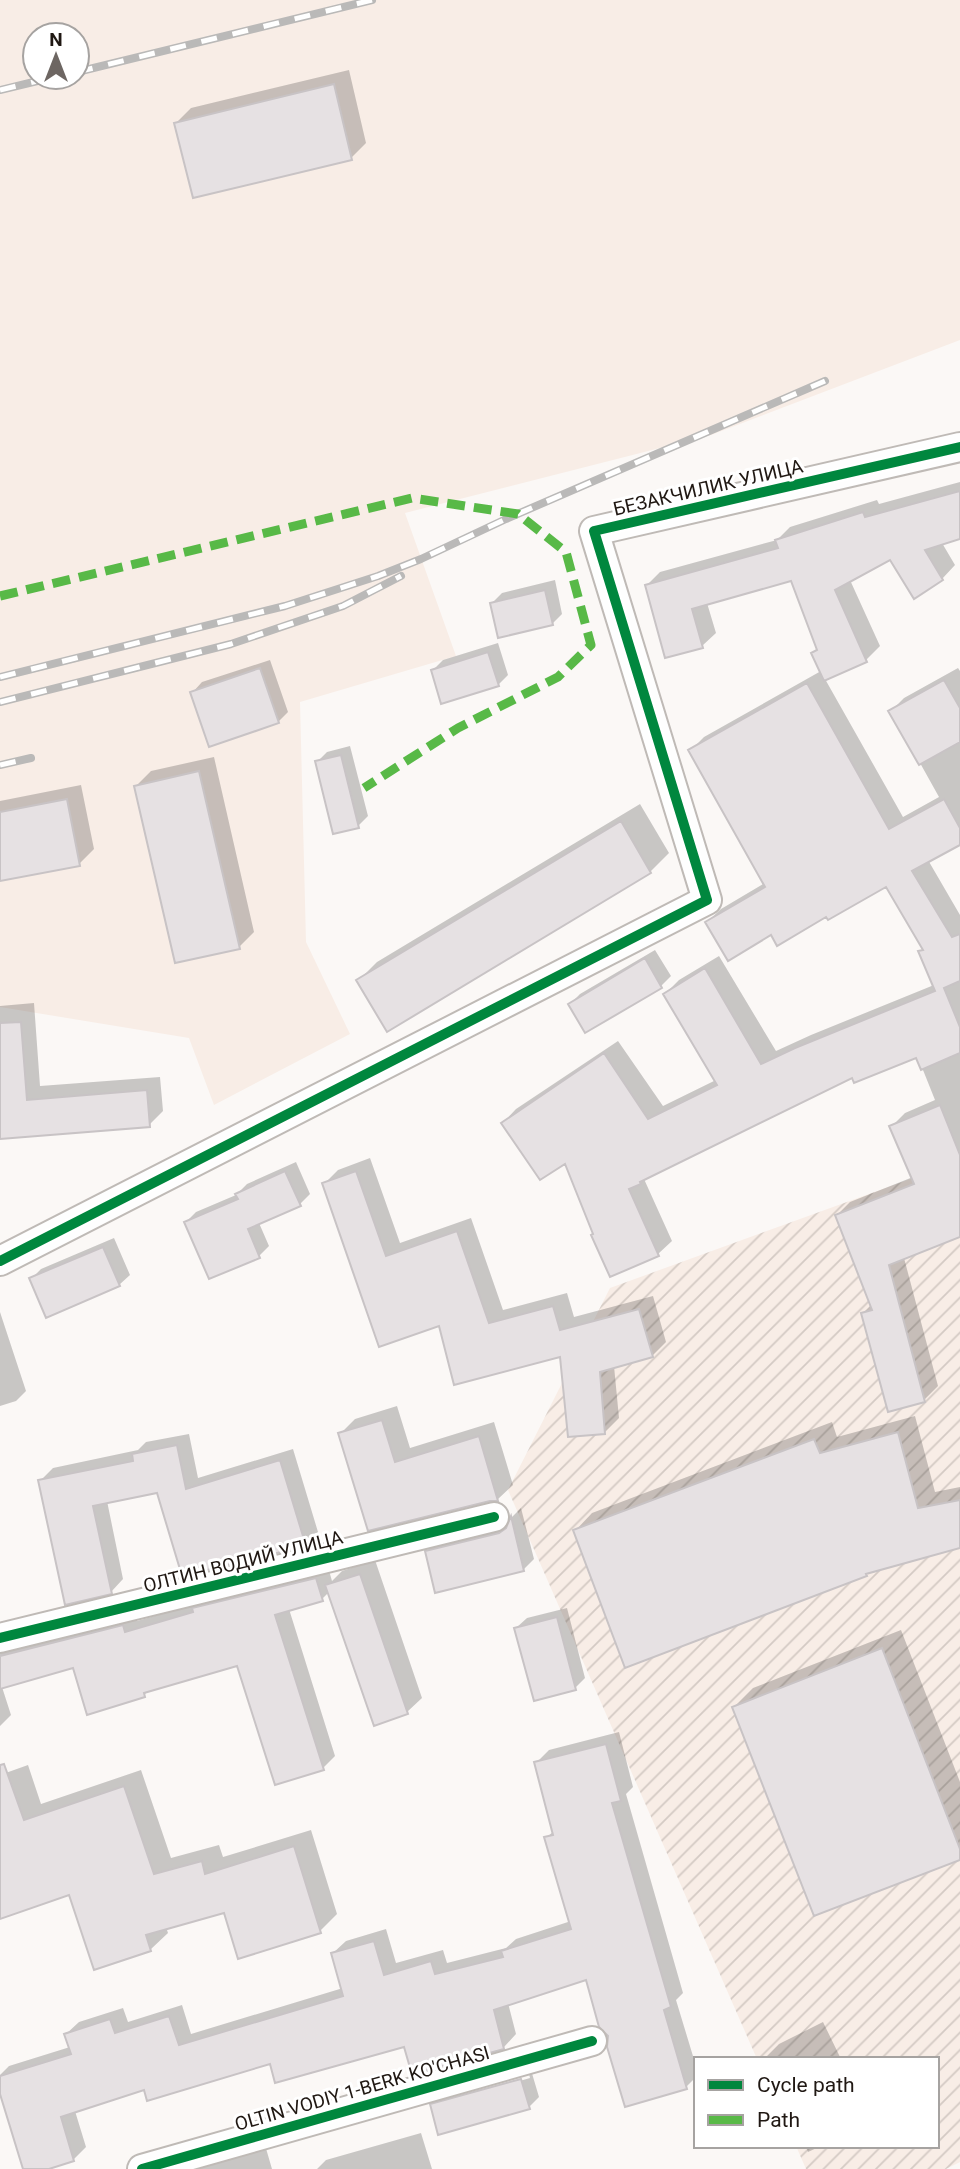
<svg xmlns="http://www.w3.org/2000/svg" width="960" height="2169" font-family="Roboto,sans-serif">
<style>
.built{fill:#f8ede6;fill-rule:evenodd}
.industrial{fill:url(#industrial-furrows)}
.shadow{fill:#0003;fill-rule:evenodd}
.building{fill:#e6e1e3;stroke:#c8c3c5;stroke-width:2}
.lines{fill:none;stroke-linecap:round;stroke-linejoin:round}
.street-casing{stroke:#bfbab6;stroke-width:32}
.street{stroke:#fefefe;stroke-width:28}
.rail-casing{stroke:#bab9b8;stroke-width:8}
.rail{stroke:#fff;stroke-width:5;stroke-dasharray:16;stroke-linecap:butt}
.quiet{stroke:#58b947;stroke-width:9;stroke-dasharray:18 9;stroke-linecap:butt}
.cycleway-casing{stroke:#fff;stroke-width:15}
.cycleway{stroke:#00873e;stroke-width:10}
.labels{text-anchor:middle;stroke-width:6;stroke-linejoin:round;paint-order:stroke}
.street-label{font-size:19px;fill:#201813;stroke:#fff}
</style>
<defs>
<pattern id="industrial-furrows" width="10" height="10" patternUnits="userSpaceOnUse" patternTransform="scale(1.75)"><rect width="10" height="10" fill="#f8ede6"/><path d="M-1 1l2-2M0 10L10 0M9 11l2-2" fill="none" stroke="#d4cac4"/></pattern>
</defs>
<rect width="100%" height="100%" fill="#fbf8f6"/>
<path class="built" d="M 0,0 L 960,0 L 960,340 L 711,435 L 405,513 L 456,656 L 300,702 L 306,942 L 350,1034 L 214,1105 L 189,1038 L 0,1007 ZM 35,35 L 77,35 L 77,77 L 35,77 Z"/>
<path class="industrial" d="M 960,1161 L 960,2162 L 946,2169 L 806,2169 L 796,2146 L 937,2146 L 937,2059 L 757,2059 L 508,1490 L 610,1288 Z"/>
<path class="shadow" d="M 349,70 L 366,143 L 351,158 L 176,123 L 191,108 Z
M 960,482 L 960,537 L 942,543 L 955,565 L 942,579 L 890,557 L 850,580 L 880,646 L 866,660 L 825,679 L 903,817 L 939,797 L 891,711 L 904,698 L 958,668 L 960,671 L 960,843 L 928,860 L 960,915 L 960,1236 L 904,1258 L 938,1386 L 924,1400 L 863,1313 L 872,1304 L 837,1215 L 850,1202 L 913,1177 L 891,1127 L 905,1113 L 935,1100 L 917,1055 L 853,1076 L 644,1179 L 672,1241 L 658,1254 L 595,1234 L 565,1161 L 503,1123 L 516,1109 L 618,1041 L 663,1106 L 716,1080 L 665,994 L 679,980 L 719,956 L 776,1051 L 811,1035 L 934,985 L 921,952 L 924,948 L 886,884 L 827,914 L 771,933 L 707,922 L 721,909 L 765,883 L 690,751 L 704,737 L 821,671 L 813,653 L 818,648 L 792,579 L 707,603 L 716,633 L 702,646 L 646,586 L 660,572 L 777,540 L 790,527 L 877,500 L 879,504 Z
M 555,580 L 562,614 L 552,624 L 492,603 L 502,593 Z
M 498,643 L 508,675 L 498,685 L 433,670 L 443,660 Z
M 270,660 L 288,712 L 278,722 L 192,693 L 202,682 Z
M 350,746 L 368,816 L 358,826 L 317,762 L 327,752 Z
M 214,757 L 254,932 L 239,947 L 136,786 L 151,771 Z
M 81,785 L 94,849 L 79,864 L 0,880 L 0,801 Z
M 640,804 L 669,853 L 650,872 L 388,1029 L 358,981 L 377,962 Z
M 655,950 L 671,976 L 661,986 L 586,1031 L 570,1004 L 580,994 Z
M 34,1003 L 40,1086 L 160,1077 L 163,1111 L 149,1125 L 0,1137 L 0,1006 Z
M 370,1158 L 400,1243 L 471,1218 L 503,1310 L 567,1293 L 574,1317 L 653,1296 L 666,1342 L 652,1356 L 614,1366 L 619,1418 L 605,1432 L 562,1355 L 440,1324 L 324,1184 L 338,1170 Z
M 296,1162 L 310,1194 L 300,1204 L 259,1223 L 269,1246 L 259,1256 L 186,1222 L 196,1212 L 236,1195 L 247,1184 Z
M 114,1238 L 130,1275 L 119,1285 L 31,1279 L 41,1269 Z
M 0,1312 L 26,1391 L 16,1401 L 0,1406 Z
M 397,1406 L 410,1448 L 494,1422 L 513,1485 L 498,1499 L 490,1499 L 369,1529 L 340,1434 L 355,1419 Z
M 915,1416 L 935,1492 L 960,1487 L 960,1539 L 870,1571 L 866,1575 L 575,1531 L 592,1513 L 832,1422 L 837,1437 Z
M 189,1434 L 198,1478 L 293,1449 L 318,1532 L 305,1544 L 158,1491 L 107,1501 L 123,1579 L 111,1592 L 40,1481 L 53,1468 L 138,1450 L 146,1442 Z
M 521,1508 L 534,1559 L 524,1569 L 437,1591 L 427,1552 L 437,1542 L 510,1524 L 512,1517 Z
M 375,1560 L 422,1698 L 407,1712 L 329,1592 L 322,1599 L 289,1609 L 335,1756 L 323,1768 L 239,1663 L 149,1690 L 144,1695 L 74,1666 L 2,1687 L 11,1715 L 0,1726 L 0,1648 L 135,1614 L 137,1621 L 328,1567 L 332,1581 L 342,1571 Z
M 567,1608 L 585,1678 L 575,1688 L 516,1628 L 527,1618 Z
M 901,1630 L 960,1782 L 960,1858 L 734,1707 L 753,1688 Z
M 619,1732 L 633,1787 L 626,1794 L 683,1993 L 676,2000 L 696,2066 L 696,2077 L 686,2087 L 609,2035 L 587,1978 L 508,2003 L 516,2034 L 504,2047 L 422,2070 L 405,2045 L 271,2062 L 145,2088 L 75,2111 L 86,2147 L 73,2160 L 43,2169 L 25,2169 L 0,2088 L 0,2075 L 9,2066 L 70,2047 L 66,2034 L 79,2022 L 123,2008 L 128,2022 L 182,2005 L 191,2034 L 343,1988 L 333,1953 L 346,1941 L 386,1929 L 396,1963 L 443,1950 L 447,1963 L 506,1948 L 516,1939 L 571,1921 L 546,1838 L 554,1831 L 536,1763 L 549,1750 Z
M 28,1765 L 41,1804 L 141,1770 L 171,1858 L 219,1845 L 223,1857 L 311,1830 L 337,1914 L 320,1931 L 225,1911 L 166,1927 L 168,1933 L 150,1950 L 71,1893 L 0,1917 L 0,1775 Z
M 823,2022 L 841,2059 L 764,2059 L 779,2044 Z
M 531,2070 L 539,2097 L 529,2107 L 432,2105 L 442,2095 ZM 529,2074 L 530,2078 L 441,2103 L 441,2099 Z
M 421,2133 L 432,2169 L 317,2169 L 326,2160 Z
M 265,2145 L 272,2169 L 196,2169 L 202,2163 Z
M 806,2146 L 821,2146 L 808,2152 Z"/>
<path class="building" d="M 334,84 L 352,160 L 193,198 L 174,123 Z
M 960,491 L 960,539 L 925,550 L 943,580 L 914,599 L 890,560 L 835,590 L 867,662 L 824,681 L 811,653 L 817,650 L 791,581 L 692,609 L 703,648 L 665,658 L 645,585 L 778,548 L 775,540 L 863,512 L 865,517 Z
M 545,590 L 553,625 L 498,638 L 490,603 Z
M 488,652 L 499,686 L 441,704 L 431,670 Z
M 260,668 L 279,723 L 209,747 L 190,692 Z
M 944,680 L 960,708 L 960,742 L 919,765 L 888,711 Z
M 807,683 L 889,829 L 944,799 L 960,828 L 960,845 L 912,871 L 952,937 L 960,934 L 960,981 L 944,988 L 960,1027 L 960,1053 L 921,1070 L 916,1058 L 854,1083 L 852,1078 L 640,1182 L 641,1184 L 629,1189 L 659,1256 L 610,1277 L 591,1235 L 593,1234 L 565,1164 L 540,1180 L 501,1123 L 604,1053 L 648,1119 L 717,1085 L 663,994 L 705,968 L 761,1064 L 795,1048 L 935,991 L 918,951 L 923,950 L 886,887 L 828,920 L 826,917 L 777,946 L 771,935 L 728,961 L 705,922 L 765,887 L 688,750 Z
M 341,755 L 359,828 L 333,834 L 315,761 Z
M 199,771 L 240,949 L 175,963 L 134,786 Z
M 67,799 L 80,866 L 0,881 L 0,812 Z
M 621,821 L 651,873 L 387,1032 L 356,980 Z
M 645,958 L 662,988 L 585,1033 L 568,1004 Z
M 21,1022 L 27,1100 L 147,1090 L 150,1127 L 0,1139 L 0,1023 Z
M 940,1105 L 960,1155 L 960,1237 L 889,1265 L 925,1402 L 888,1412 L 861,1313 L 872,1310 L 835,1215 L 914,1184 L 889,1126 Z
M 285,1171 L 301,1206 L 248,1229 L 260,1258 L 209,1279 L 184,1222 L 238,1199 L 235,1194 Z
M 356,1171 L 386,1256 L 457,1231 L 489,1323 L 553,1306 L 560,1330 L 639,1309 L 653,1357 L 600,1372 L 605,1434 L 568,1437 L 560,1357 L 454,1385 L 439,1326 L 379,1347 L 322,1183 Z
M 103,1247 L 120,1286 L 46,1318 L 29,1278 Z
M 382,1420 L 395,1462 L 479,1436 L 498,1501 L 490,1501 L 368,1531 L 338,1433 Z
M 898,1432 L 918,1508 L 960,1500 L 960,1548 L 866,1574 L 867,1576 L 625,1668 L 573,1530 L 814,1439 L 820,1453 Z
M 177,1445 L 186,1489 L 280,1460 L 306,1546 L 182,1576 L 157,1493 L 93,1506 L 112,1594 L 65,1605 L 38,1480 L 133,1461 L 132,1454 Z
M 511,1516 L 524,1571 L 435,1593 L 425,1551 L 499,1533 L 506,1528 Z
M 360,1574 L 408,1714 L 374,1726 L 325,1585 Z
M 316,1578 L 323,1601 L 275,1615 L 324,1770 L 275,1785 L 237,1666 L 144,1693 L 145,1697 L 87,1715 L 73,1668 L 0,1689 L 0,1656 L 123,1625 L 125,1632 L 193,1612 L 192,1608 Z
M 557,1617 L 576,1690 L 534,1701 L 514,1628 Z
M 882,1648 L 960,1849 L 960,1860 L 814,1916 L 732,1707 Z
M 606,1744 L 621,1801 L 612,1803 L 671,2007 L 664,2010 L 687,2089 L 625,2107 L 607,2047 L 608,2036 L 599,2027 L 586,1980 L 494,2010 L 504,2049 L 421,2072 L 420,2069 L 411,2071 L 404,2047 L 275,2083 L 270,2064 L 147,2101 L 144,2090 L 61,2117 L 74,2161 L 49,2169 L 23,2169 L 0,2094 L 0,2076 L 71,2054 L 64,2034 L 110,2019 L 115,2033 L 169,2016 L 179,2045 L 343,1996 L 331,1953 L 374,1941 L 384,1975 L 431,1961 L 435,1974 L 503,1957 L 501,1951 L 571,1929 L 544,1837 L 553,1835 L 534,1762 Z
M 4,1764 L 24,1820 L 124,1786 L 154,1874 L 202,1861 L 205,1874 L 294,1846 L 321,1933 L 238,1959 L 224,1913 L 146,1935 L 151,1951 L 94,1970 L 69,1895 L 0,1919 L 0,1765 Z
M 521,2079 L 530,2109 L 438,2135 L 430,2104 Z"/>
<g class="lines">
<g class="street-casing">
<path id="street" d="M 0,1261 L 707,900 L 594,531 L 960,447
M 0,1638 L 494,1517
M 142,2169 L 592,2041"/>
</g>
<use href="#street" class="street"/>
<g class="rail-casing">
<path id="rail" d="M 77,72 L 372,0
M 0,90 L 54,77
M 0,677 L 285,606 L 378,576 L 421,559 L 506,519 L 825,381
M 0,702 L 231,644 L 343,606 L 401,576
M 0,765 L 31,758"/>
</g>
<use href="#rail" class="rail"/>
<path class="quiet" d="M 0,596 L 412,498 L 518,514 L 566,552 L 591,645 L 558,677 L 458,728 L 364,788"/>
<g class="cycleway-casing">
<path id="cycleway" d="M 0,1261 L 707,900 L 594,531 L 960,447
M 0,1638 L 494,1517
M 142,2169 L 592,2041"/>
</g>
<use href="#cycleway" class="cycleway"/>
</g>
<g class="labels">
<g class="street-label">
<text transform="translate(708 487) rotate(-13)" y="7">БЕЗАКЧИЛИК УЛИЦА</text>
<text transform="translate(243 1561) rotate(-14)" y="7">ОЛТИН ВОДИЙ УЛИЦА</text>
<text transform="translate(362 2088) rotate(-16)" y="7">OLTIN VODIY 1-BERK KO'CHASI</text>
</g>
</g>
<rect x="694" y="2057" width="245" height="91" fill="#ffffff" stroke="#a6a3a1" stroke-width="2"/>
<rect x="708" y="2080" width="35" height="10" fill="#00873e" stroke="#a6a3a1" stroke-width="2"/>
<text x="757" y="2092" font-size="21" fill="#201813">Cycle path</text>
<rect x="708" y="2115" width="35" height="10" fill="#58b947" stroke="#a6a3a1" stroke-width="2"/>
<text x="757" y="2127" font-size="21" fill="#201813">Path</text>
<g transform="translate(56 56)"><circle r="33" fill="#ffffff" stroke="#a6a3a1" stroke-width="2"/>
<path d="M0-5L12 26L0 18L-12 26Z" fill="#6d6662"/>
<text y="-10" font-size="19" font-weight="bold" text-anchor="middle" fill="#201813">N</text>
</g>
</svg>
